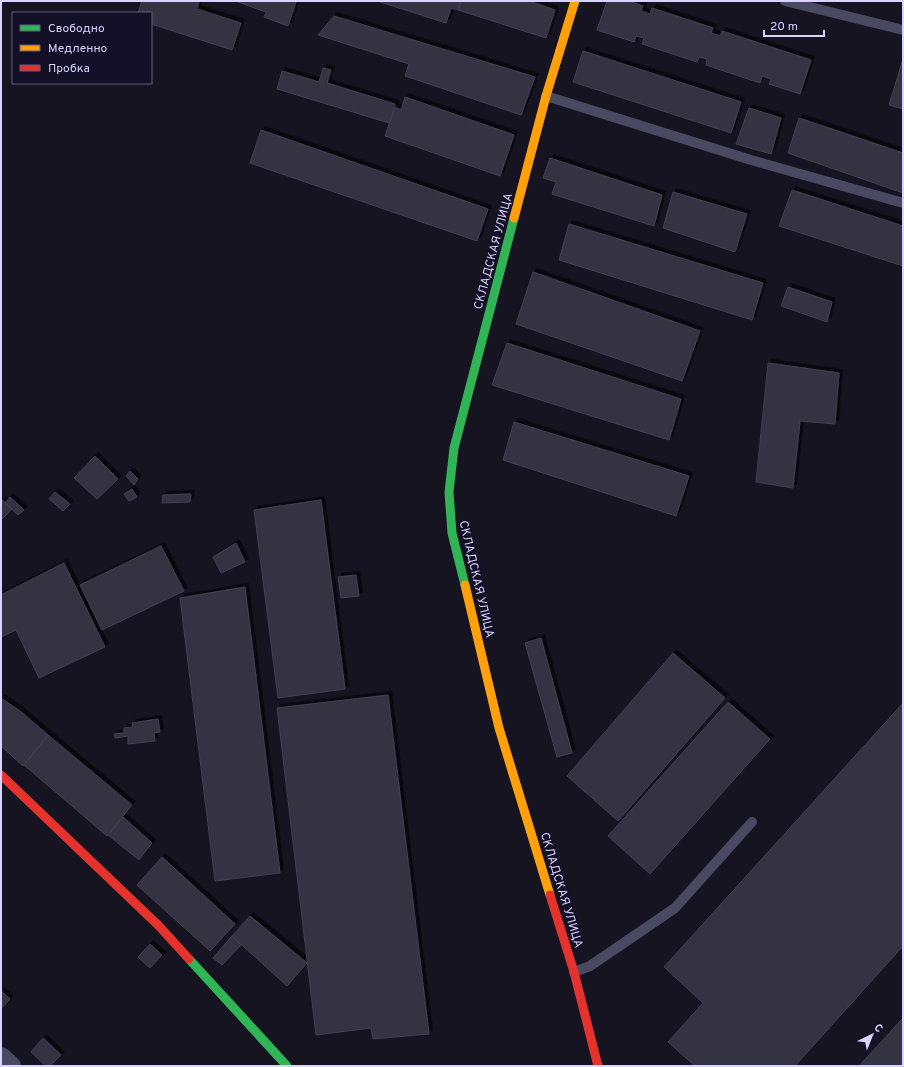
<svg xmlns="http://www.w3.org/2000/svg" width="904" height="1067" font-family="Overpass,sans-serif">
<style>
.building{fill:#343243;stroke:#433f54;filter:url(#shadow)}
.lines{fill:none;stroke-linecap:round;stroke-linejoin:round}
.lane{stroke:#4a4962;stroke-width:10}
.street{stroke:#4a4962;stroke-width:20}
.fast{stroke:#30b455;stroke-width:9}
.slow{stroke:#ff9f0a;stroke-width:9}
.jam{stroke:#e5322d;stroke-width:9}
.labels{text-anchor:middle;stroke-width:3;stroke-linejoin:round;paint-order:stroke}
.street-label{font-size:12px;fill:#d9d4ff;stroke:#130f26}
</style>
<defs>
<filter id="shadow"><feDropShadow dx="3.5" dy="-3.5" stdDeviation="0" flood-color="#0009"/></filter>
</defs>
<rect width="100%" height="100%" fill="#161421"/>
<path class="building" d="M 142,1 L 199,1 L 197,9 L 241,23 L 232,50 L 151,24 L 151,13 L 138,13 Z
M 235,1 L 293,1 L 296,2 L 288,26 L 264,17 L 266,12 Z
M 377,1 L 461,1 L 459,10 L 451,8 L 446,23 Z
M 460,1 L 529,1 L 555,10 L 546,38 L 458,10 Z
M 607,1 L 629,1 L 643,6 L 641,11 L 650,14 L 652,8 L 713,28 L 711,33 L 720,36 L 722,31 L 811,60 L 800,94 L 769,84 L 771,79 L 762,76 L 760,83 L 706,65 L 707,59 L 699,57 L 697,62 L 642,44 L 644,38 L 636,36 L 634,42 L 597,30 Z
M 334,16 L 535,77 L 521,115 L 405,76 L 409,64 L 318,35 Z
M 583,51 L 741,102 L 731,133 L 573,82 Z
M 903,59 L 903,109 L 889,105 Z
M 323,68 L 331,70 L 327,83 L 395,104 L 389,123 L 277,89 L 282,71 L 319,82 Z
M 405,97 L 514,135 L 500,176 L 385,136 L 395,107 L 401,110 Z
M 749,108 L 781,118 L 771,154 L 736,144 Z
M 799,118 L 903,153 L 903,193 L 788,153 Z
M 261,130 L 488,209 L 477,241 L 250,163 Z
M 550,158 L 662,195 L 654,226 L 552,194 L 556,182 L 543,178 Z
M 792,190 L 903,226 L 903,266 L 779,226 Z
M 673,192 L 747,214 L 735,252 L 663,228 Z
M 569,224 L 763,283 L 752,320 L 559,260 Z
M 533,272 L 700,331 L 682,381 L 516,324 Z
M 788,287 L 832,302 L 827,322 L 781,306 Z
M 507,343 L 681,399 L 669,440 L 492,385 Z
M 768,363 L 839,373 L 835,424 L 800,421 L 793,488 L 756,482 Z
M 514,422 L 689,476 L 676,516 L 503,460 Z
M 95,456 L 118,479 L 97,499 L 74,478 Z
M 130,471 L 138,479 L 134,485 L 126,476 Z
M 132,489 L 137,497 L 129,501 L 124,494 Z
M 55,492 L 70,504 L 63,511 L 49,499 Z
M 191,494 L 190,502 L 162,503 L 163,495 Z
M 10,497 L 24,510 L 18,515 L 5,503 Z
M 1,499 L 12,509 L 1,520 Z
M 321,500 L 345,689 L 278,698 L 254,510 Z
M 236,543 L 245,562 L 221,573 L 213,557 Z
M 161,546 L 184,591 L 102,630 L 80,585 Z
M 64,563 L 105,647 L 39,678 L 16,630 L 1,637 L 1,595 Z
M 356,575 L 359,596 L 341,598 L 338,577 Z
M 245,587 L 280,873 L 215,881 L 180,598 Z
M 541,638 L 572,753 L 557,757 L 525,643 Z
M 673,653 L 725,698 L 618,821 L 567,776 Z
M 388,695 L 429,1034 L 373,1039 L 371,1028 L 316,1035 L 277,708 Z
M 1,698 L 20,711 L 48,735 L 23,766 L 1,746 Z
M 728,702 L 770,739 L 650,874 L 608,836 Z
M 903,703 L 903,946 L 795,1066 L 695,1066 L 668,1042 L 703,1003 L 664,967 Z
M 158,719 L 160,732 L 154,733 L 155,741 L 128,744 L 128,736 L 115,738 L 114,734 L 124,733 L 124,728 L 133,727 L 132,723 Z
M 48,735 L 132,805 L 107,836 L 24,765 Z
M 123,817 L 152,843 L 139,860 L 108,835 Z
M 162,857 L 235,924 L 210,951 L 137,885 Z
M 250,916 L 307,963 L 287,986 L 232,936 Z
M 232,936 L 241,945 L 222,965 L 213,958 Z
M 150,944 L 162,955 L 150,968 L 138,957 Z
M 1,991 L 10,999 L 1,1009 Z
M 903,1018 L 903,1066 L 859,1066 Z
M 43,1038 L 61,1055 L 50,1066 L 46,1066 L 31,1052 Z"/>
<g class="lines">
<path class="lane" d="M 785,1 L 903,30
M 546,96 L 751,160 L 903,203
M 574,972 L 590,966 L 675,908 L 752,822"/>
<path class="street" d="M 1,1057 L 11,1066"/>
<path class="fast" d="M 465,585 L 452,533 L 449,492 L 454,448 L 514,218
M 189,959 L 287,1066"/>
<path class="slow" d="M 514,218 L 546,96 L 575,1
M 465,585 L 499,728 L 550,895"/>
<path class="jam" d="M 1,775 L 159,926 L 189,959
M 550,895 L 574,972 L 598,1066"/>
</g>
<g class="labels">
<g class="street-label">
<text transform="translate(493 251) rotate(-75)" y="4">СКЛАДСКАЯ УЛИЦА</text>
<text transform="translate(477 579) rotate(77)" y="4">СКЛАДСКАЯ УЛИЦА</text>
<text transform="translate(562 890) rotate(73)" y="4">СКЛАДСКАЯ УЛИЦА</text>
</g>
</g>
<rect width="904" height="1067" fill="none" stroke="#d9d4ff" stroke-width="4"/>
<rect x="12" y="12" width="140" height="72" fill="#130f26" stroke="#625e7d"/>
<rect x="20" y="25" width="20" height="6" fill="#30b455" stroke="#625e7d"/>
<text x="48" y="32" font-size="12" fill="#d9d4ff">Свободно</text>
<rect x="20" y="45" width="20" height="6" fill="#ff9f0a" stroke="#625e7d"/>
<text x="48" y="52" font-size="12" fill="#d9d4ff">Медленно</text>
<rect x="20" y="65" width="20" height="6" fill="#e5322d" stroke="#625e7d"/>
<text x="48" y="72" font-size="12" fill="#d9d4ff">Пробка</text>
<g transform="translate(872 1035) rotate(43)" stroke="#130f26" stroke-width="3" paint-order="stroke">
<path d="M0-3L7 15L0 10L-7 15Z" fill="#d9d4ff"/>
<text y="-6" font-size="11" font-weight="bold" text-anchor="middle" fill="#d9d4ff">С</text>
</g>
<path d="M764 30v6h60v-6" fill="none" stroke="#d9d4ff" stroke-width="2"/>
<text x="770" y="30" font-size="12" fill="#d9d4ff" stroke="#130f26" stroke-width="3" paint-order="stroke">20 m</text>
</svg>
